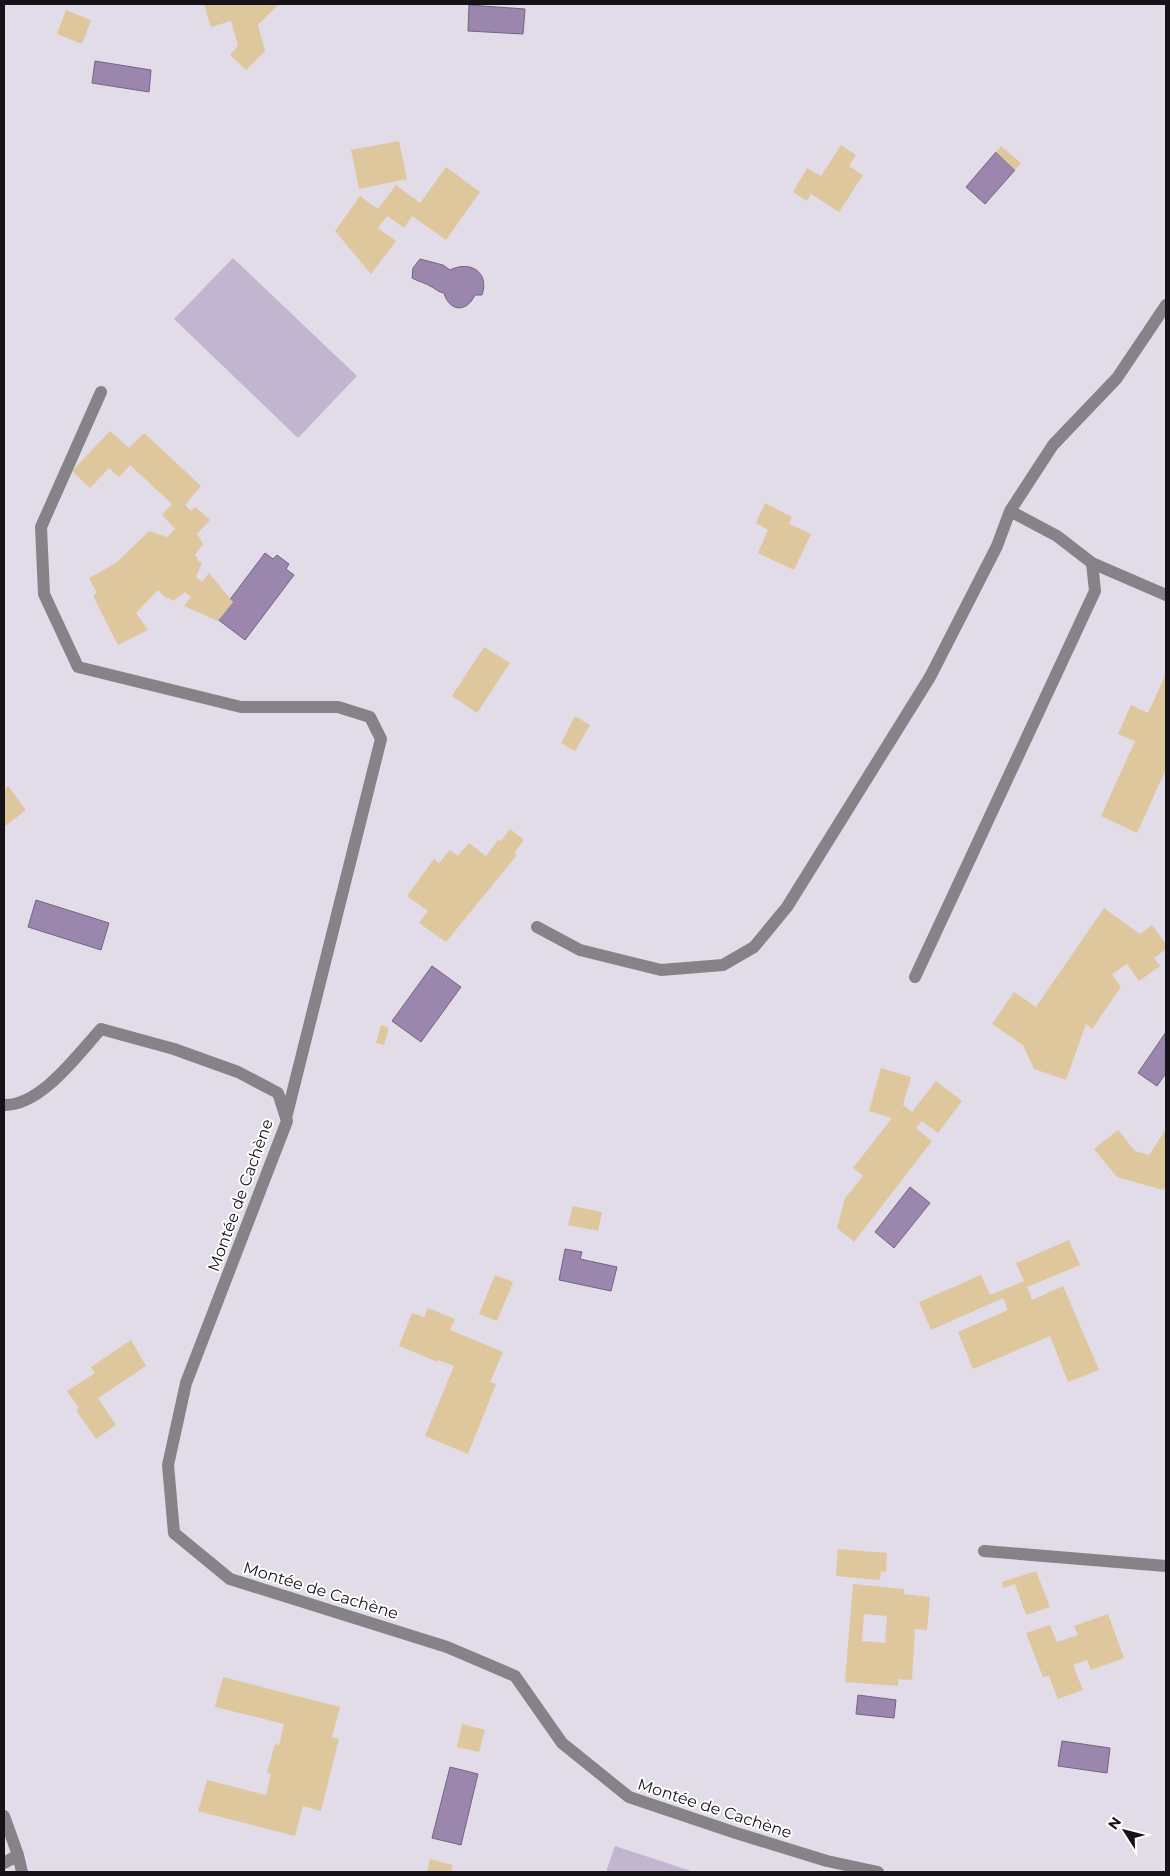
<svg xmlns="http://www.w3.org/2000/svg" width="1170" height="1876" font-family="Montserrat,sans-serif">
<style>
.green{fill:#c2b5cf}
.water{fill:#9b87ae;stroke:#736481}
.building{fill:#dfc79d;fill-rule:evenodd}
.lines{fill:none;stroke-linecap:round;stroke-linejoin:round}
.minor{stroke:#858288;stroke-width:12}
.labels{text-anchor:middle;stroke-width:4;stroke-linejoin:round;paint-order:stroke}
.street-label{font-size:16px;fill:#151317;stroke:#fff}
</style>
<rect width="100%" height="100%" fill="#e2dbe8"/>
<path class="green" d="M 233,258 L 357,376 L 298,438 L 174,319 Z
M 615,1846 L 694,1872 L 606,1872 Z"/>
<path class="water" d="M 469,5 L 525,9 L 523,34 L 468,31 Z
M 95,61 L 151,70 L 149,92 L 92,83 Z
M 996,152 L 1015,170 L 985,204 L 966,187 Z
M 420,259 L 443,265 L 450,270 C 470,260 490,272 482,295 L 475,295 C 466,314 449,311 444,293 C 438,292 437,290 432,287 C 426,283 419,282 412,278 L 413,268 Z
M 265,553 L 273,559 L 277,555 L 289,564 L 286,569 L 294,575 L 245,640 L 216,618 Z
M 36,900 L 109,923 L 101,950 L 28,927 Z
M 432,966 L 461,987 L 421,1042 L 392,1021 Z
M 1166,1032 L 1166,1073 L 1157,1086 L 1138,1073 Z
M 910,1187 L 930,1203 L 894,1248 L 875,1232 Z
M 565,1249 L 582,1252 L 580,1259 L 617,1267 L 611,1291 L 559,1280 Z
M 858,1695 L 896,1700 L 894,1718 L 856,1714 Z
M 1062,1741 L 1110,1748 L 1107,1773 L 1058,1766 Z
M 450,1767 L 478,1774 L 461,1845 L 432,1838 Z"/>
<path class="building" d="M 204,4 L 279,4 L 258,25 L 265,51 L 246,70 L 230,55 L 238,46 L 231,21 L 211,27 Z
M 66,10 L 91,20 L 82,44 L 57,34 Z
M 399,141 L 407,179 L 359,189 L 351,150 Z
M 841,145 L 856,155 L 849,166 L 863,175 L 839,212 L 811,194 L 807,201 L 793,192 L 807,168 L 821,176 Z
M 1001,146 L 1021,163 L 1015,170 L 996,152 Z
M 446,167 L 480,192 L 446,240 L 412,216 L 404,228 L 387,216 L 378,228 L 396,241 L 371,274 L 335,231 L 360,196 L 378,209 L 396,185 L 420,203 Z
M 110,431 L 129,448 L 144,433 L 201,486 L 185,505 L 191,511 L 195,507 L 210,520 L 197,534 L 203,544 L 195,555 L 198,558 L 197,560 L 202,563 L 196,577 L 202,582 L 209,573 L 233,602 L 218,621 L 184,606 L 191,597 L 185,592 L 173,601 L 168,597 L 167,599 L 158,590 L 136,613 L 148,630 L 118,645 L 93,596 L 97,593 L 89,578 L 116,563 L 149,531 L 167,537 L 175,529 L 162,515 L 172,504 L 130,465 L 119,477 L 109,468 L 90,488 L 72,471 Z
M 765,503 L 792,517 L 789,524 L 811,534 L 794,570 L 758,553 L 768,530 L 756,523 Z
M 484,647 L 510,663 L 477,713 L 452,696 Z
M 1166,674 L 1166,769 L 1137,833 L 1101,816 L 1135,741 L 1118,734 L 1131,705 L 1148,713 Z
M 575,716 L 590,725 L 575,751 L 561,743 Z
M 8,786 L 26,810 L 4,827 L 4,790 Z
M 510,829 L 524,840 L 514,853 L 517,855 L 446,942 L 419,923 L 428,911 L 407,896 L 434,859 L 439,863 L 450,850 L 458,856 L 469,843 L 486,856 L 498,840 L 501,841 Z
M 1104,908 L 1140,934 L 1152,925 L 1166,944 L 1166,949 L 1154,958 L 1160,966 L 1139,981 L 1127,964 L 1112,974 L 1121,987 L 1092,1029 L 1086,1024 L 1066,1080 L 1034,1069 L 1023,1045 L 992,1024 L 1014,992 L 1036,1007 Z
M 381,1025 L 389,1028 L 384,1045 L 376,1043 Z
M 881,1068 L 911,1077 L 903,1105 L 912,1112 L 936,1081 L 962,1101 L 938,1133 L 922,1121 L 916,1128 L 932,1141 L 854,1242 L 837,1228 L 845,1198 L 863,1176 L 853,1168 L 892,1118 L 869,1111 Z
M 1166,1129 L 1166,1186 L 1163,1190 L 1117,1177 L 1094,1149 L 1118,1130 L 1135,1151 L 1149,1155 Z
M 573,1206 L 602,1212 L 598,1231 L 568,1225 Z
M 1069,1240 L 1080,1265 L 1027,1287 L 1032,1300 L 1063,1286 L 1099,1370 L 1068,1382 L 1050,1336 L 973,1369 L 958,1332 L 1008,1310 L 1003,1298 L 931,1330 L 919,1302 L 981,1275 L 990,1295 L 1024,1281 L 1016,1263 Z
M 495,1275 L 513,1282 L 497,1321 L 479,1314 Z
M 428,1308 L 455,1319 L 450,1330 L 503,1352 L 490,1382 L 496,1384 L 468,1454 L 425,1436 L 454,1366 L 438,1360 L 438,1362 L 399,1346 L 412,1313 L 424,1317 Z
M 131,1340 L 146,1366 L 98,1398 L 116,1425 L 96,1439 L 76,1410 L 79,1408 L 67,1391 L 95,1373 L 91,1367 Z
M 838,1549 L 887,1553 L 886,1572 L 881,1571 L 880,1580 L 836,1576 Z
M 1036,1571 L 1050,1607 L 1026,1615 L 1015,1584 L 1003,1588 L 1002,1582 Z
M 853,1584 L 904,1589 L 904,1594 L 930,1597 L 927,1630 L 915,1629 L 912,1680 L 898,1679 L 898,1686 L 845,1682 ZM 864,1614 L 887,1616 L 885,1643 L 862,1641 Z
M 1108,1614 L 1124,1658 L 1091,1670 L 1087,1660 L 1073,1665 L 1083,1690 L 1058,1699 L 1049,1676 L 1043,1677 L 1026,1633 L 1050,1625 L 1057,1642 L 1078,1635 L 1074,1626 Z
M 223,1677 L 340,1707 L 332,1737 L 339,1739 L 321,1811 L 303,1806 L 295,1836 L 198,1811 L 207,1780 L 266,1795 L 271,1774 L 267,1773 L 275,1744 L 279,1745 L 284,1724 L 215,1707 Z
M 462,1724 L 485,1730 L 479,1752 L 457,1747 Z
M 430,1859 L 453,1865 L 451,1872 L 427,1872 Z"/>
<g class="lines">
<path class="minor" d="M 101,392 L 41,527 L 44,594 L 78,667 L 241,707 L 338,707 L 370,717 L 381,739 L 286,1118
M 1092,563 L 1166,595
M 537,927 L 580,950 L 661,970 L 723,965 L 754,947 L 787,907 L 930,677 L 997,546 L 1010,511
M 915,977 L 1095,591 L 1092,563 L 1057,536 L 1010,511 L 1053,445 L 1117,378 L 1166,305
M 4,1105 C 41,1106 78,1054 101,1029 L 174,1049 L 238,1072 L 278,1093 L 287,1121 L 186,1383 L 168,1465 L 174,1533 L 230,1579 L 447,1647 L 515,1676 L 562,1743 L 629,1797 L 736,1833 L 827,1861 L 878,1872
M 984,1551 L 1166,1566
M 4,1816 L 18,1855
M 4,1863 L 18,1855 L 22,1872"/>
</g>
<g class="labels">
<g class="street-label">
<text transform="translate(240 1195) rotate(-70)" y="6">Montée de Cachène</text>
<text transform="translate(321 1590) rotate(17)" y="6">Montée de Cachène</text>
<text transform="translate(715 1808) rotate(18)" y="6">Montée de Cachène</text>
</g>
</g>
<rect width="1170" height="1876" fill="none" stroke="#151317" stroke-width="10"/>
<g transform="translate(1125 1831) rotate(306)" stroke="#ffffff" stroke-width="4" paint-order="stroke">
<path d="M0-4L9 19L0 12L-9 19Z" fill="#151317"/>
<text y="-8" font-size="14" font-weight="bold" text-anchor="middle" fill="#151317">N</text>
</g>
</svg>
